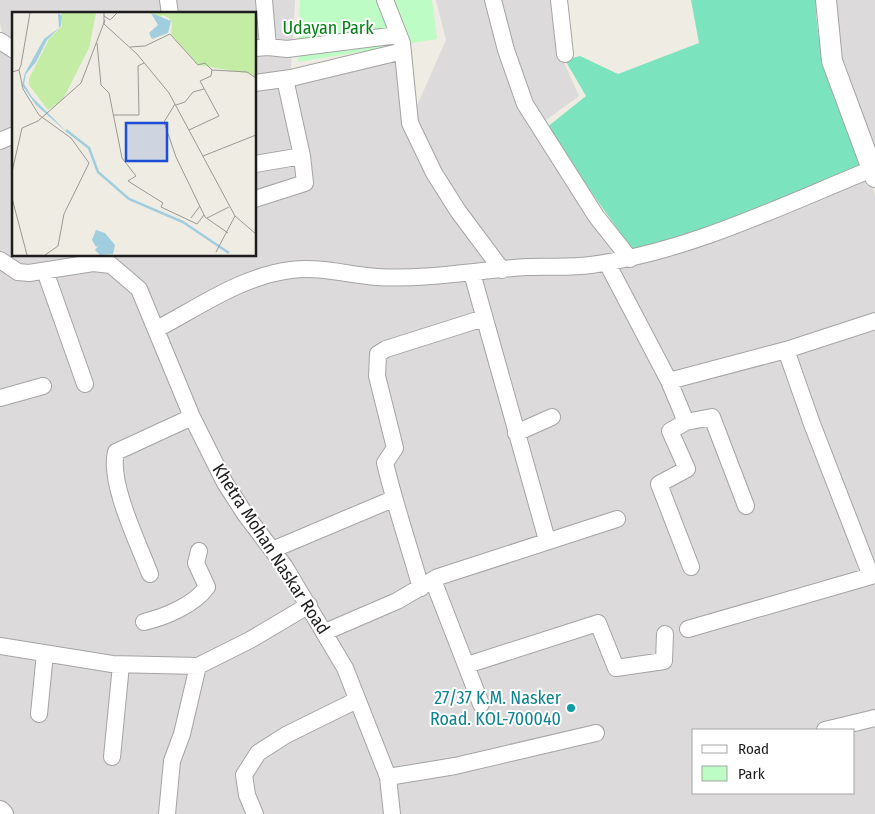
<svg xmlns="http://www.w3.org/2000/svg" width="875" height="814" font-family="'Fira Sans Condensed',sans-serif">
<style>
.residential{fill:#dcdada;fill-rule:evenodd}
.park{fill:#bdfcc4}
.pitch{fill:#7ce3bf}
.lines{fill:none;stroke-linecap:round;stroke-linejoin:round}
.minor-casing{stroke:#a4a4a4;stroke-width:18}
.tertiary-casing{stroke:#a4a4a4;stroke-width:22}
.minor{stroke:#fff;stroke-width:16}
.tertiary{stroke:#fff;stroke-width:20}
.culture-dot{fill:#0f9aa8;stroke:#fff;stroke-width:2}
.labels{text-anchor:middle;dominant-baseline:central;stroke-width:4;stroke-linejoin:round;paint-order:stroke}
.park-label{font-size:18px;fill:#068115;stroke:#fff}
.street-label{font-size:18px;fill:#1d1d1d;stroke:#fff}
.culture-label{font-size:18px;fill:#0d838f;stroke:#fff;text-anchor:end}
.inset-river{fill:none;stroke:#a0cedf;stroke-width:2.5}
.inset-road{fill:none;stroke:#9b9994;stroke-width:1}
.view{fill:#1d4ed8;fill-opacity:0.15;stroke:#1d4ed8;stroke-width:2.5}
.inset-edge{fill:none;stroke:#1d1d1d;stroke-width:2.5}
</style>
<rect width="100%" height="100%" fill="#efece3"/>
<path class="residential" d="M0 0H295L291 69 400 56 407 127 494 265 392 273 320 262 158 320 104 255H255V14H14V43L3 36 0 23Z
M436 0H555L562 58 579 96 534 129 619 254 504 266 439 171 412 117 446 40Z
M828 0H875V162L838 60Z
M0 44 14 56V255H91L96 267H108L136 291 162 359 299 602 198 662 103 658 0 640Z
M869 179 875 195V814H7L0 808V654L202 668 307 612 322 639 445 578 557 543 477 277 589 270ZM694 730H854V793H694Z
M289 274 468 276 544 535 327 626 247 508 196 413 165 333 206 307Z"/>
<path class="park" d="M300 0H432L437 39 298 62Z"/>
<path class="pitch" d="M691 0H816C813 56 850 120 871 171L702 234 633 251 546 128 586 96 565 60 580 56 618 74 699 43Z"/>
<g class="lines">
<g class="minor-casing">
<path id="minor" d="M168 0 170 14
M385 0 402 43 410 123 434 173 458 211 502 270
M493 0 506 50 525 104 596 216 630 259
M559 0 565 54
M0 41 14 50
M268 47 287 49 398 35
M255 48 268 47 264 0
M255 83 291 78 403 51
M0 141 14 135
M255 164 302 156
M255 199 305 183 302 156 285 79
M0 260 18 272 29 273 93 263 111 265 139 289 192 417 225 483 245 514 285 567 345 668 388 777 392 814
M607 263 669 381 686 422
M45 271 85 384
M472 273 547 540
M157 329C199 307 242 276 291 270 320 266 348 275 377 277 427 280 477 270 527 267 548 266 570 268 591 265 690 251 781 206 872 169
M669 381 786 350 875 321
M0 398 43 386
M516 433 552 417
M272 550 393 499
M691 567 659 484 687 469 670 431 686 422 712 417 746 506
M150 574C139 545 108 482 116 452L192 417
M433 580 481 704
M421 588C409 546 395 505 385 463L395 448 377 376 378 354 386 349 484 318
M144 622C165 617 194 605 207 587L196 563 199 551
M688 629 871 576 812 424 786 350
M325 632 397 601 438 577 617 519
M0 646 112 664 198 666 250 640 309 605
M467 665 598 623 616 668 664 661 665 634
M39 714 45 653
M825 730 875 718
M112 757 121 665
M388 777 455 766 596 733
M167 814 172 761 182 734 198 666
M255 814 247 795 244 775 258 753 286 735 357 700"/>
</g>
<g class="tertiary-casing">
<path id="tertiary" d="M826 0 832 61 875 177
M0 811 3 814"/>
</g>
<use href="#minor" class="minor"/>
<use href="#tertiary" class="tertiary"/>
</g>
<circle class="culture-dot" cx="571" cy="708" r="5"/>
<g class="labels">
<g class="park-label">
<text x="328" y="28">Udayan Park</text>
</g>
<g class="street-label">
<text transform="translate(271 549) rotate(57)">Khetra Mohan Naskar Road</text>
</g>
<g class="culture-label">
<text x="561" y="698">27/37 K.M. Nasker<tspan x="561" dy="21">Road. KOL-700040</tspan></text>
</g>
</g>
<g transform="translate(12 12)">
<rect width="244" height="244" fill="#efece3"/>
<path d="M49 1H84L77 36 51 87 36 98 17 73V67L37 27 50 14ZM141 1H244V66L239 62 186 53 159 22 160 11 157 6 151 3 146 6Z" fill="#c5eca5"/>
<path d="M46 1 50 4 49 14 35 28 24 50 14 62 12 72 20 85 56 121 24 93 10 73 13 61 32 27 47 16ZM139 1 159 9 156 21 140 27 137 21 146 13ZM84 218 93 221 103 233 101 242 88 243 83 238 87 233 84 235 80 228Z" fill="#a0cedf"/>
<path class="inset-river" d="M54 118 77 136 86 160 117 187 171 210 217 241"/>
<path class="inset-road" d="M92 1V12L125 42 157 81 223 204 244 222M92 4 98 8 105 1M85 31 89 73 97 81 110 146 124 164 116 169 151 191 149 195 185 212 192 203M118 35 133 34 158 22 186 53 193 51 200 58 235 60 244 66M7 58 11 77 27 103 59 126 77 151 52 202 46 234 33 243M0 60 7 58 9 53 18 1M163 92 152 110 164 145 193 205 216 221M164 93 173 90 181 80 192 77M101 103H127L126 54 132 51M177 118 207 104 188 69 199 64 200 58M191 144 244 123M0 160 10 116 26 109 69 71 93 8M0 186 15 243M179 206 188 194M195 206 217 195M204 240 223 204"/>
<path class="view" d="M114 111H155V149H114Z"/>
<rect width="244" height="244" class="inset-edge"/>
</g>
<rect x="692" y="729" width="162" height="65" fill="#ffffff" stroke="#a5a5a5"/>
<rect x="702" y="745" width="25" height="8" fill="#ffffff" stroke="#a5a5a5"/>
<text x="738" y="754" font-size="15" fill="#1d1d1d">Road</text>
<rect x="702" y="766" width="25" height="15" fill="#bdfcc4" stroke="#a5a5a5"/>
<text x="738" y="779" font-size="15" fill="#1d1d1d">Park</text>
</svg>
